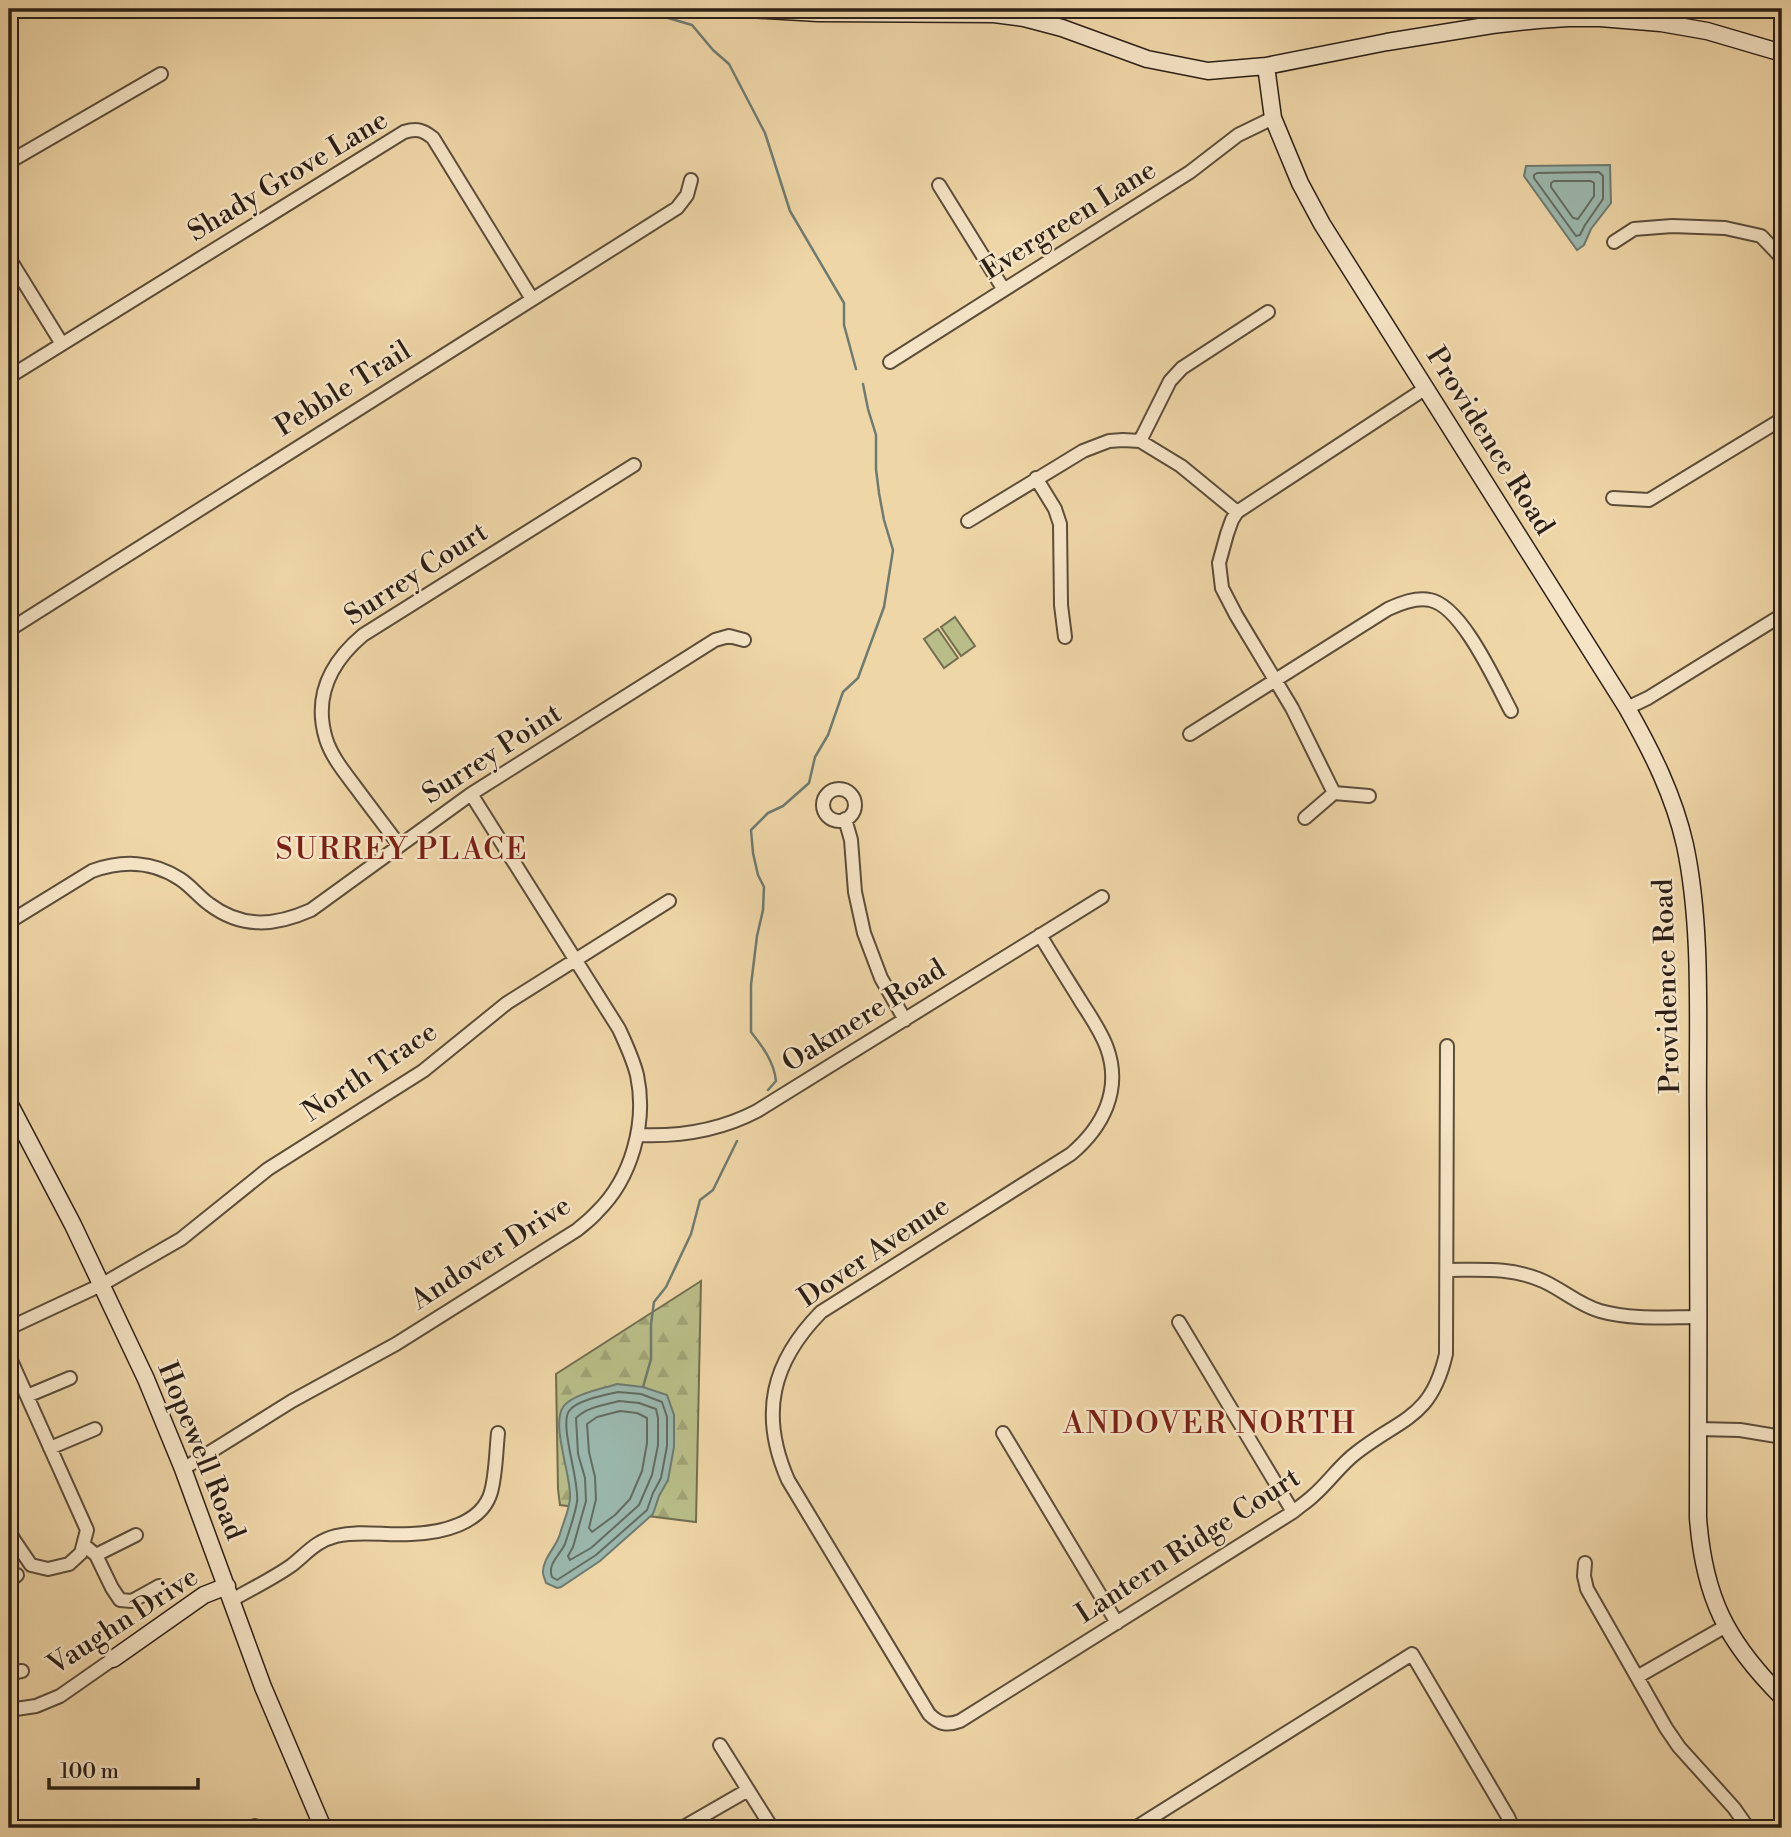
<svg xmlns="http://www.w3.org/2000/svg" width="1791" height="1837" font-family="'Libre Bodoni',serif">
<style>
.grass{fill:#b9be88;stroke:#726e4f;stroke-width:2}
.forest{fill:url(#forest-firs);stroke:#726e4f;stroke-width:2}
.water{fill:#9bb8ae;stroke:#6e7b71;stroke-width:2}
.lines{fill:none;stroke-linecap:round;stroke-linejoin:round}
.shore{stroke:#636c62;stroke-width:2}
.stream{stroke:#6e7b71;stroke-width:2.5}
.street-casing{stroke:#5c4d3a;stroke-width:16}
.secondary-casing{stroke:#2b1f16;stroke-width:19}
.street{stroke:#f5e4c6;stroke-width:12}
.secondary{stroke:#f5e4c6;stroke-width:16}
.labels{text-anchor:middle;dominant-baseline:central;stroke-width:5;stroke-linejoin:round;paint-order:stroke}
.street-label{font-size:28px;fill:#2b1f16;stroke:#f5e4c6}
.neighbourhood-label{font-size:30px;letter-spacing:2px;fill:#7a1f14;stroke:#f5e4c6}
</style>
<defs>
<pattern id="forest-firs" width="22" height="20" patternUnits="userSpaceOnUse" patternTransform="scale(1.75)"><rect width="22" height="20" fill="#b9be88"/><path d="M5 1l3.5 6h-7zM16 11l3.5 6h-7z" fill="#9fa375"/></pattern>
</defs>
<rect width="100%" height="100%" fill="#efd6a7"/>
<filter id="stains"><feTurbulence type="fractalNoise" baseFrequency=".00286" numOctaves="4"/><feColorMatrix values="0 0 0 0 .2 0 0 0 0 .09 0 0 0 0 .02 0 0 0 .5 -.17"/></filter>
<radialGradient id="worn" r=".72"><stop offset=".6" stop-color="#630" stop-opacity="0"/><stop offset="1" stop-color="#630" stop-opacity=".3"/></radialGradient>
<path class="grass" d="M955 617 975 646 961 656 941 627Z
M938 629 958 658 944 668 924 639Z"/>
<path class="forest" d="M701 1281 696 1522 560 1505 558 1489 556 1374Z"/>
<path class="water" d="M1610 165 1611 203 1591 229 1584 245 1577 250 1524 176 1526 166Z
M617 1384 643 1387 667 1395 674 1415V1447L668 1480 659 1496 653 1514 600 1561 561 1587 557 1588 546 1583C545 1579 543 1576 543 1573 542 1559 557 1546 560 1534 563 1522 570 1509 570 1497 571 1474 551 1426 563 1407 572 1394 602 1389 617 1384Z"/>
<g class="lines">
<path class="shore" d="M1599 172 1603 176V199L1585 225 1580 235 1576 236 1534 178V175L1537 173Z
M1554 181H1591L1594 183V196L1578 219 1573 218 1551 187V183Z
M618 1392 641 1394 662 1402 667 1417V1446L661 1478 653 1493 647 1510 596 1555 557 1580 552 1577C547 1564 560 1555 565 1544 569 1531 575 1515 577 1502 580 1481 559 1426 569 1411 577 1400 605 1395 618 1392Z
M619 1401 639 1403 656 1409 658 1418V1445L652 1475 639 1505 591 1548 570 1560 568 1556 573 1547 586 1501 585 1478 578 1454 576 1418C587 1407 604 1405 619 1401Z
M620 1411 637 1413 647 1418V1443L642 1471 630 1499 615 1515 592 1532 589 1528 596 1499 595 1477 589 1452 587 1424 597 1417Z"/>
<path class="stream" d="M641 10 692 25 713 50 729 64 765 133 790 211 844 303V325L856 369
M768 1090 776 1081C774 1062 763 1047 751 1032V985L757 936 763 910 764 887 758 875 753 853 751 830 768 813 783 806 809 783 815 757 828 735 843 692 858 678 884 607 893 550 884 520 879 493 876 469V435L868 409 863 384
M643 1387 651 1359V1324L654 1302 666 1287 691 1234 700 1200 713 1190 737 1141"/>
<g class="street-casing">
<path id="street" d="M1661 23 1666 9
M9 162 161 74
M939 185 1004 290
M1614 242 1634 229 1672 226 1725 228 1761 236 1782 258
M9 258 62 344
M890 362 1190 172 1238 135 1273 118
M9 377 404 132C417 128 423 130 433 138L532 299
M1140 441 1170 381 1182 368 1268 312
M1036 478 1055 509 1060 524 1061 605 1065 637
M1613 498 1649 500 1782 419
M968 521 1083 451 1109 441 1123 440 1140 441 1181 466 1237 512
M9 630 677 208 687 195 691 180
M1627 708 1648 698 1782 615
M1190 734 1388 609C1401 603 1416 597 1430 600 1462 606 1496 683 1511 711
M823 805a16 16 0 1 1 32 0a16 16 0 1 1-32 0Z
M1334 793 1292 708 1236 615 1222 588 1219 563 1227 534 1232 520 1237 512 1426 388
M1305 818 1334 793 1369 796
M845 819 851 840 855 892 864 933 881 978 905 1020
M399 845C385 826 371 808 357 789 346 774 332 758 326 739 313 696 331 662 363 635L634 465
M9 922 92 871C122 860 153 861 180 879 191 886 199 897 209 904 242 929 275 926 311 910L471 794 715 640 729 636 744 640
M1040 935C1053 957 1067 979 1080 1000 1090 1016 1101 1031 1107 1048 1122 1090 1103 1127 1071 1154L821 1312C772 1362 759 1414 788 1480L929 1714C939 1724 947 1726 960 1721L1293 1512C1300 1506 1308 1501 1314 1495 1329 1482 1340 1465 1356 1453 1402 1417 1431 1419 1446 1354L1447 1046
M637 1135C680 1137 719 1131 757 1111L1102 897
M9 1255 10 1254
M1447 1270C1480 1270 1512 1267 1543 1281 1563 1290 1579 1305 1600 1311 1632 1320 1666 1317 1698 1317
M1179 1322 1293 1512
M9 1328 101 1285 181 1239 268 1169 423 1071 507 1003 669 901
M9 1356 87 1530 81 1553 69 1564 48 1569 31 1565 14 1540 9 1530
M27 1396 70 1378
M1698 1429 1740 1430 1782 1437
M1003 1433 1117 1623
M50 1448 95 1429
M183 1469 292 1401 396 1344 577 1230C584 1224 591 1219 597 1212 632 1178 647 1122 637 1075 633 1059 626 1044 619 1029L471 794
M84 1545 96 1555 112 1588 120 1600 132 1601 159 1586
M96 1555 136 1535
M1585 1563 1584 1576 1587 1589 1666 1728 1679 1747 1734 1808 1748 1828
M9 1581 17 1575
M232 1600C251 1589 274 1578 292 1565 307 1553 316 1541 336 1536 361 1530 386 1536 411 1534 441 1533 482 1524 491 1492 496 1474 496 1452 498 1433
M9 1673 22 1671
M1637 1677 1726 1626
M9 1710 36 1706 60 1696 113 1659
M720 1745 772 1828
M255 1826 256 1828
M682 1828 748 1790
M1135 1828 1412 1654 1508 1817 1513 1828"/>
</g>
<g class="secondary-casing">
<path id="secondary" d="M749 9 818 13 994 14 1024 18 1062 28 1147 59 1208 71 1266 66 1387 42 1492 25 1538 20 1568 18H1600L1661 23 1707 31 1782 53
M1266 66 1273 118 1300 183 1322 224 1627 708C1652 752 1674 796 1685 845 1703 930 1697 1027 1698 1114 1699 1249 1698 1383 1698 1518 1704 1597 1726 1641 1782 1697
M9 1103 73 1225 146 1379 183 1469 263 1687 323 1828
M113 1659 204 1595 227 1586"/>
</g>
<use href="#street" class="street"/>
<use href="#secondary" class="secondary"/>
</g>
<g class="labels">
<g class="street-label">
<text transform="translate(288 176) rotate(-31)">Shady Grove Lane</text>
<text transform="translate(1069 220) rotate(-32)">Evergreen Lane</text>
<text transform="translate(343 389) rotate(-32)">Pebble Trail</text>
<text transform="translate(1490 441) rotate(58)">Providence Road</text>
<text transform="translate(416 574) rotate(-33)">Surrey Court</text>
<text transform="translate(492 754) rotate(-33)">Surrey Point</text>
<text transform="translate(1667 986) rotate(-92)">Providence Road</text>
<text transform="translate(864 1016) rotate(-32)">Oakmere Road</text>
<text transform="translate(370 1072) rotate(-34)">North Trace</text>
<text transform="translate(874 1252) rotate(-34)">Dover Avenue</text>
<text transform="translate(491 1253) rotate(-33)">Andover Drive</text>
<text transform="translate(201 1451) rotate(68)">Hopewell Road</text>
<text transform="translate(1188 1546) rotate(-33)">Lantern Ridge Court</text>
<text transform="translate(123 1621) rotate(-33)">Vaughn Drive</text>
</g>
<g class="neighbourhood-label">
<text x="402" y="850">SURREY PLACE</text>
<text x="1210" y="1424">ANDOVER NORTH</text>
</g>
</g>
<rect width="1791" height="1837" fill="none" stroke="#efd6a7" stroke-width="35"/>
<rect x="10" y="10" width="1770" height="1816" fill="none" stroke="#2b1f16" stroke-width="3.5"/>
<rect x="18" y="18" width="1756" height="1802" fill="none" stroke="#2b1f16" stroke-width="2"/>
<path d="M49 1778v10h149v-10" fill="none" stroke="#2b1f16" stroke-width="3.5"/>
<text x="60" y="1778" font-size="21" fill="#2b1f16" stroke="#f5e4c6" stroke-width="5" paint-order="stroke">100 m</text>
<rect width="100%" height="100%" filter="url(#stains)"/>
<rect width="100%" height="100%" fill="url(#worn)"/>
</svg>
